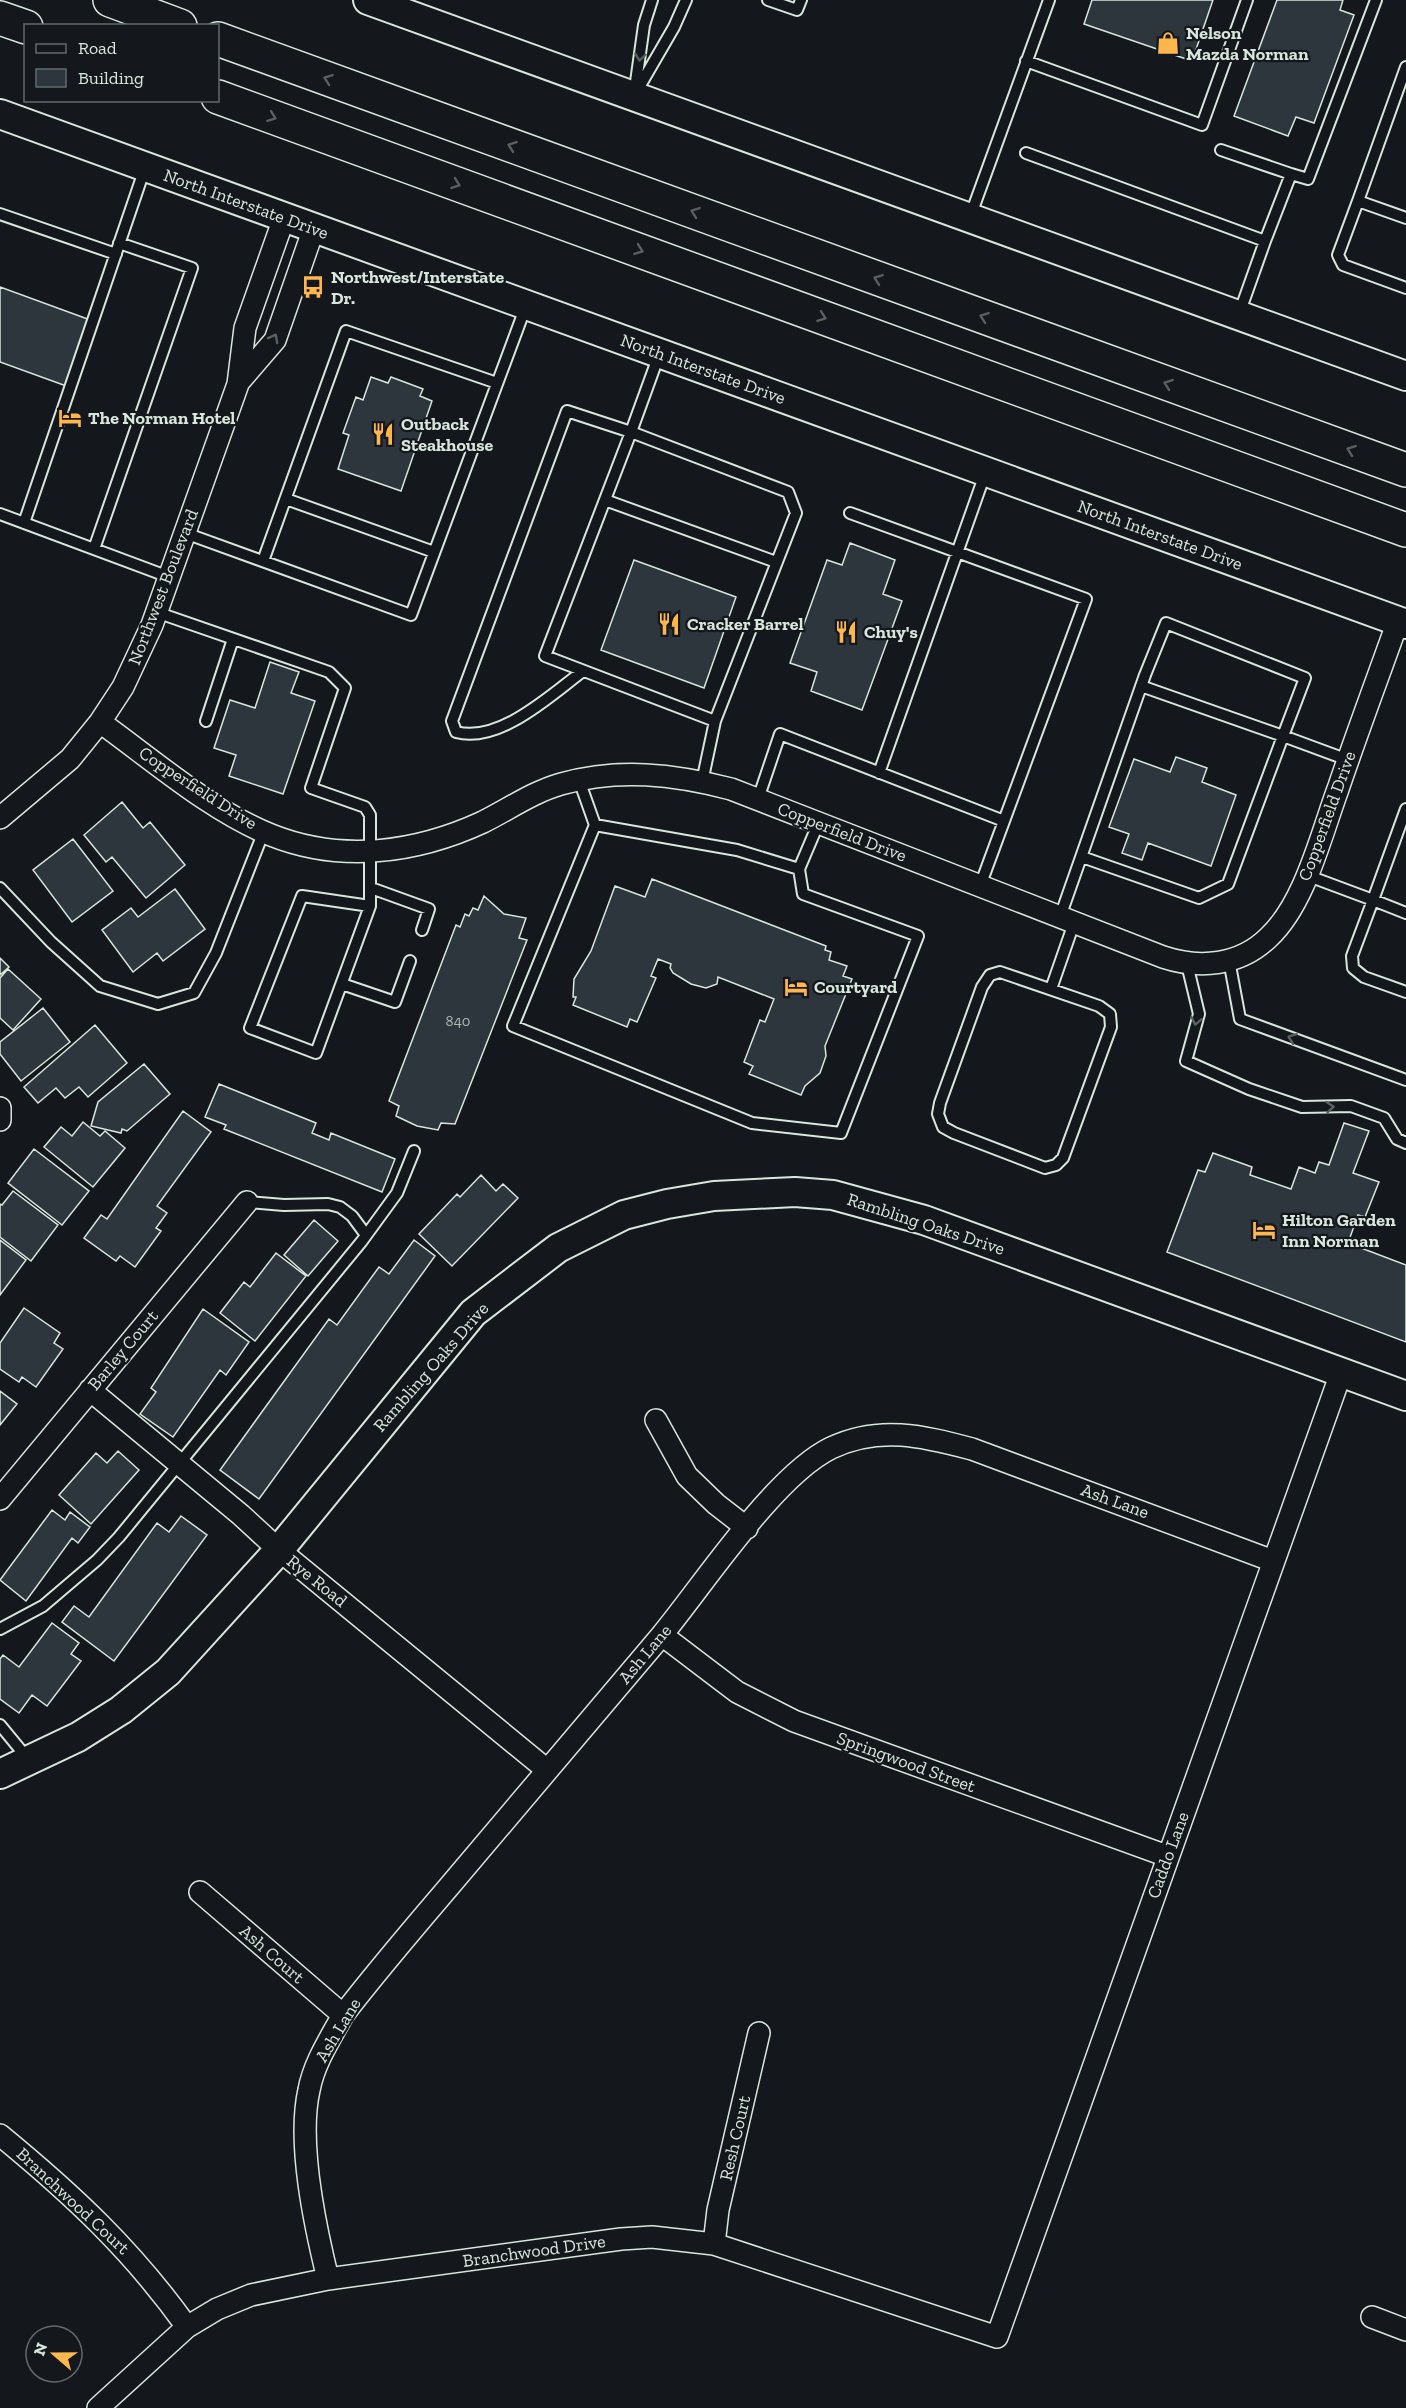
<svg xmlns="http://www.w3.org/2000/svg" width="1406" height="2408" font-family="'Zilla Slab',serif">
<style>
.building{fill:#2c363c;stroke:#d8e6dc;stroke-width:1.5}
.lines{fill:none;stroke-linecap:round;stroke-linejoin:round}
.lane-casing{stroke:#d8e6dc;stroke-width:14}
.street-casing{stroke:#d8e6dc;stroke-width:24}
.secondary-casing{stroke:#d8e6dc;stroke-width:32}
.highway-casing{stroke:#d8e6dc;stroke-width:36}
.lane{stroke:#14181c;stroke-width:10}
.street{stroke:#14181c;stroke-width:21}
.secondary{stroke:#14181c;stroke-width:28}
.highway{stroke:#14181c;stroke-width:33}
.oneway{stroke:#59605f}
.labels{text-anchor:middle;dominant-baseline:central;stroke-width:4.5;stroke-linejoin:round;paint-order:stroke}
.number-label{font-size:15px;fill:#adbab4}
.poi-label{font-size:18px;font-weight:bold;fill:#d8e6dc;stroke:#14181c;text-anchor:start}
.street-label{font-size:18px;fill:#d8e6dc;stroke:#14181c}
</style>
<rect width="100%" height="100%" fill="#14181c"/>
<path class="building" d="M1092 0H1213L1192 61 1084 24Z
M1277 0H1343L1340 10 1354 15 1314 123 1296 117 1288 136 1234 116Z
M0 287 93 321 69 387 0 362Z
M371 377 388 383 391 377 423 389 420 396 432 401 401 491 338 469 349 435 343 433 356 397 363 400Z
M850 543 895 560 883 594 902 601 862 710 811 691 817 672 790 663 827 560 842 565Z
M634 560 736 597 704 688 601 650Z
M270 662 299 672 291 693 315 701 283 794 229 776 236 755 214 748 230 700 255 708Z
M1176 757 1207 768 1202 782 1236 795 1211 866 1148 843 1142 860 1122 853 1129 834 1109 827 1134 759 1170 772Z
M122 802 143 828 150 822 185 865 146 898 112 857 106 862 84 835Z
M73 839 113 891 72 922 33 870Z
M652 879 826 946 825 950 831 952 829 960 847 966 843 976 852 979 825 1046 826 1056 820 1073 805 1086 801 1095 749 1074 753 1066 744 1062 760 1020 765 1022 774 999 718 977 717 984 706 988 691 984 673 973 670 968 671 964 658 959 651 976 656 978 637 1022 630 1019 627 1027 573 1005 576 997H573L574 979 591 951 615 886 645 897Z
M175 889 205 929 163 961 157 953 133 972 102 930 131 908 138 917Z
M484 896 504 914 526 918 519 938 527 940 455 1124 441 1123 438 1130 417 1126 396 1116 399 1106 389 1101 456 925 460 927 465 914 469 916 473 908 478 910Z
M0 958 9 967 0 975Z
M8 969 41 999 13 1030 0 1018V978Z
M43 1008 70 1042 21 1081 0 1054V1042Z
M95 1025 127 1063 88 1097 79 1087 65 1098 56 1088 38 1103 24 1087Z
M144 1064 170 1094 127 1131 122 1129 121 1133 91 1126 98 1102Z
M219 1084 316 1123 312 1133 329 1140 331 1133 395 1159 382 1192 224 1129 226 1125 205 1117Z
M183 1111 211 1132 157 1206 167 1213 156 1228 161 1231 135 1267 120 1256 116 1261 84 1238 101 1215 107 1219Z
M83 1122 100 1136 105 1131 125 1148 93 1187 44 1147 61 1127 72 1136Z
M1344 1123 1369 1131 1353 1173 1379 1182 1365 1217 1358 1215 1348 1243 1406 1265V1342L1167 1252 1198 1170 1205 1172 1213 1153 1252 1167 1250 1175 1291 1189 1299 1167 1315 1173 1319 1162 1329 1165Z
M34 1149 89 1191 62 1225 8 1183Z
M481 1175 496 1191 503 1184 518 1198 452 1266 419 1234 457 1194 460 1197Z
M13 1191 58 1225 31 1261 0 1237V1204L2 1205Z
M314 1220 338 1241 308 1276 284 1255Z
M0 1240 26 1260 0 1295Z
M414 1240 435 1256 259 1499 220 1470 329 1319 337 1325 379 1267 389 1274Z
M276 1253 306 1276 255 1341 220 1313 244 1282 250 1287Z
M24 1308 60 1333 54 1343 63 1349 36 1387 22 1377 19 1382 0 1369V1343Z
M203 1309 249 1342 226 1375 220 1370 173 1437 140 1414 156 1392 151 1388Z
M0 1391 17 1404 0 1425Z
M118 1451 139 1470 91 1524 59 1495 96 1453 107 1463Z
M52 1510 65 1520 70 1512 90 1527 78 1543 72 1538 26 1601 0 1580Z
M181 1516 207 1535 114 1661 62 1622 74 1606 89 1617 157 1523 169 1532Z
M52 1623 79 1643 71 1654 81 1661 47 1706 32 1695 19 1713 0 1699V1659L3 1655 19 1667Z"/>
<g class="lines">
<g class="lane-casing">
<path id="lane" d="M652 0 644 25 634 96 674 27 686 0
M768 0 797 10 801 0
M1026 61 1202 125 1247 0
M1406 67 1358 201 1406 218
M1221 150 1291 174
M1026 153 1265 241 1291 174 1308 179 1376 0
M1358 201 1338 255 1343 265 1406 288
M0 214 116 254
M970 217 1049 0
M1239 314 1265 241
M659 355 631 432 788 492 796 513 715 721 702 782
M286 499 434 552
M605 500 776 562
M850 513 1086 599 1004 821
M0 514 169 577
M24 523 145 168
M185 533 411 615 526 306
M94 549 192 268 119 243
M263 561 346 331 497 383
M156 612 329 672 345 688 311 788 365 807 370 815V906L316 1053 250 1028 302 896 370 906
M583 671C551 695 499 744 456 732L452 721 567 411 631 432 545 656 715 721
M206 721 233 639
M879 773 985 474
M579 780 595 825 513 1026 752 1123 841 1133 918 936 803 894 799 869 819 822
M758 799 780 734 1004 821 980 886
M595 825 737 850 799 869
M1082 857 1199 898 1228 884 1283 736 1141 686
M1306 875 1373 900 1406 809
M0 888 51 942 100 986 158 1004 194 993 216 953 264 831
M371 888 429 909 422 930
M1406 913 1373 900 1352 956 1353 968 1364 977 1406 992
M1060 917 1145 675 1166 623 1305 678 1283 736 1348 760
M1229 960 1240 1019 1406 1080
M1187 964 1199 1014 1186 1061 1249 1089 1302 1107 1351 1106 1384 1118 1397 1139 1406 1143
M1000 972 1099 1006 1110 1014 1111 1027 1063 1158 1056 1165 1045 1168 954 1133 943 1127 938 1114 940 1103 982 987 990 975Z
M342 984 395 1002 410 961
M1051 989 1074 923
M247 1202 284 1205 328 1204 340 1207 352 1216 366 1235
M0 1629 43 1606 97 1560 119 1537 362 1241 397 1193 414 1151
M0 1725 28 1759"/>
</g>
<g class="street-casing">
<path id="street" d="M238 383 275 340 314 228
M100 722C153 760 211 811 271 835 341 863 416 853 483 822 509 809 533 792 561 784 619 768 673 774 731 789L1163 957C1199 969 1240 966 1269 937 1305 903 1321 835 1338 789 1357 733 1378 677 1398 621
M0 818 70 759 100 722 123 687 152 625 238 384 245 328 284 218
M0 1108V1120
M90 1390 241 1515 279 1550 547 1770
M656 1420 687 1476 716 1504 747 1528
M0 1499 247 1202
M662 1635 737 1692 794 1721 1167 1856
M200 1892 343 2015
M0 2135C73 2195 132 2250 187 2327
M714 2244 718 2210 759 2033
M328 2279C315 2226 297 2143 309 2090 314 2063 330 2039 343 2015 376 1972 412 1930 447 1889 518 1804 590 1720 661 1636 704 1584 774 1476 831 1448 879 1425 923 1436 972 1449L1273 1561
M1372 2317 1406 2330
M98 2408 187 2327 217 2309 251 2295 328 2279 621 2239 652 2237 714 2244 997 2337 1341 1373"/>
</g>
<g class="secondary-casing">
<path id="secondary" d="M368 0 1406 376
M0 114 1406 624
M0 1774 78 1737 121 1710 168 1672 279 1550 473 1313 558 1248 624 1215 667 1204 714 1196 795 1192 833 1195 924 1220 1406 1396"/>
</g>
<g class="highway-casing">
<path id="highway" d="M110 0 180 26
M0 18 26 27
M218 39 1406 470
M218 97 1406 530"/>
</g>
<use href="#lane" class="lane"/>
<use href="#street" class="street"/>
<use href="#secondary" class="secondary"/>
<use href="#highway" class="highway"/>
</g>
<defs><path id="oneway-chevron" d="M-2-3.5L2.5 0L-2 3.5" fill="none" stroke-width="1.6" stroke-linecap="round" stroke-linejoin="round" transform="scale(1.5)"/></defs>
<g class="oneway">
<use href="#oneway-chevron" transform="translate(640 57) rotate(98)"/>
<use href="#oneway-chevron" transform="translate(328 79) rotate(-160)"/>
<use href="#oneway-chevron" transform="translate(272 117) rotate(20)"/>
<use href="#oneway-chevron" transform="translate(512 146) rotate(-160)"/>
<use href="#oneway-chevron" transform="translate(456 184) rotate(20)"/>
<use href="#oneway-chevron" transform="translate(695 212) rotate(-160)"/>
<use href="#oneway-chevron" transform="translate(639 250) rotate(20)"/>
<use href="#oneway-chevron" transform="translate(878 279) rotate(-160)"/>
<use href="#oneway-chevron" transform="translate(822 317) rotate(20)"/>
<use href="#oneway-chevron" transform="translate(984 317) rotate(-160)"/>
<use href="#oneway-chevron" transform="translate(274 338) rotate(-62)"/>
<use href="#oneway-chevron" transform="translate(1168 384) rotate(-160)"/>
<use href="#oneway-chevron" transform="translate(1351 450) rotate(-160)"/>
<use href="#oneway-chevron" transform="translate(1196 1021) rotate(101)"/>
<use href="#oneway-chevron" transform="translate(1292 1038) rotate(-160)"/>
<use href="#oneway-chevron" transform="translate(1330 1107) rotate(-5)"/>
</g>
<defs>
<g id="shop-bare" transform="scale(1.8)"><path d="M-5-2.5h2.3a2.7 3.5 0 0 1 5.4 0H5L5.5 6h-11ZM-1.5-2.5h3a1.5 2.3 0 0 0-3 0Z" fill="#ffb74d" stroke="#14181c" stroke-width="2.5" paint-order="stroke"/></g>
<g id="bus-bare" transform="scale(1.8)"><path d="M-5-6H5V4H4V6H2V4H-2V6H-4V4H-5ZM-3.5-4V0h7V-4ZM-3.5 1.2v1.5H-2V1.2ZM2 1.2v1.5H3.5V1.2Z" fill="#ffb74d" stroke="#14181c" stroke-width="2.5" paint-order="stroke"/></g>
<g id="hotel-bare" transform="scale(1.8)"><path d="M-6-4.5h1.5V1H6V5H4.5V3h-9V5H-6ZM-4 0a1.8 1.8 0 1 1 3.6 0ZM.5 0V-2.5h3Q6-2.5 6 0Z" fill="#ffb74d" stroke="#14181c" stroke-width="2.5" paint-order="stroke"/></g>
<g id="restaurant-bare" transform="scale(1.8)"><path d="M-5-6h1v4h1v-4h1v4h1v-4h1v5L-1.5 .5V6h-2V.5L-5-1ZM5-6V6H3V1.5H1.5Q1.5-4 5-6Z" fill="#ffb74d" stroke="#14181c" stroke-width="2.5" paint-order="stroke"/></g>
</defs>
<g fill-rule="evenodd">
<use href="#shop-bare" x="1168" y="43"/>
<use href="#bus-bare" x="313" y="287"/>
<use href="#hotel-bare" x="70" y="418"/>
<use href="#restaurant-bare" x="383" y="434"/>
<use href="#restaurant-bare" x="669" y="624"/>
<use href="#restaurant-bare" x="846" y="632"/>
<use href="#hotel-bare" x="796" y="987"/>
<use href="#hotel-bare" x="1264" y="1230"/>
</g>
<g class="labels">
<g class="number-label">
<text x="458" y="1021">840</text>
</g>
<g class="poi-label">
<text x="1186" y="33">Nelson<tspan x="1186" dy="21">Mazda Norman</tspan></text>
<text x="331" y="277">Northwest/Interstate<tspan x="331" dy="21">Dr.</tspan></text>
<text x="88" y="418">The Norman Hotel</text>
<text x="401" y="424">Outback<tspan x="401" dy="21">Steakhouse</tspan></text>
<text x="687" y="624">Cracker Barrel</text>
<text x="864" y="632">Chuy's</text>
<text x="814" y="987">Courtyard</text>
<text x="1282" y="1220">Hilton Garden<tspan x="1282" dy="21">Inn Norman</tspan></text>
</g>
<g class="street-label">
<text transform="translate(246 204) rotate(20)">North Interstate Drive</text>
<text transform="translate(703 369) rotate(20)">North Interstate Drive</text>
<text transform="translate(1160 535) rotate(20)">North Interstate Drive</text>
<text transform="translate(163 587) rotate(-69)">Northwest Boulevard</text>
<text transform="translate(198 788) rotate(33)">Copperfield Drive</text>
<text transform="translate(1327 816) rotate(-70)">Copperfield Drive</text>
<text transform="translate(842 832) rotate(21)">Copperfield Drive</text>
<text transform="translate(926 1224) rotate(18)">Rambling Oaks Drive</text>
<text transform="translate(123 1350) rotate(-50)">Barley Court</text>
<text transform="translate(431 1367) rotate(-49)">Rambling Oaks Drive</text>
<text transform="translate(1115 1501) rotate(20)">Ash Lane</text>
<text transform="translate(317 1581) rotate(39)">Rye Road</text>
<text transform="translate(645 1654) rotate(-50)">Ash Lane</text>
<text transform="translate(906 1762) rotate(20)">Springwood Street</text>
<text transform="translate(1168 1855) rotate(-70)">Caddo Lane</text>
<text transform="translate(272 1954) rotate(41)">Ash Court</text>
<text transform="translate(338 2030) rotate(-59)">Ash Lane</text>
<text transform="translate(735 2138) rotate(-77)">Resh Court</text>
<text transform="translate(73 2201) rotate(43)">Branchwood Court</text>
<text transform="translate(534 2251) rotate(-8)">Branchwood Drive</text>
</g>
</g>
<rect x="24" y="24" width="195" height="78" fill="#14181c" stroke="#626a69" stroke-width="1.5"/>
<rect x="36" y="44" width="30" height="9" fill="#14181c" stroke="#626a69" stroke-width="1.5"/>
<text x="78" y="54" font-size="18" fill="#d8e6dc">Road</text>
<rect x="36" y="69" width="30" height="18" fill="#2c363c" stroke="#626a69" stroke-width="1.5"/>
<text x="78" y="84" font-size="18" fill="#d8e6dc">Building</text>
<g transform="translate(54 2354) rotate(290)"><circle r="28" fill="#14181c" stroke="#626a69" stroke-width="1.5"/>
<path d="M0-4.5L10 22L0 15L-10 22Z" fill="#ffb74d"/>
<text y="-9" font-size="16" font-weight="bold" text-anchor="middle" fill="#d8e6dc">N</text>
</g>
</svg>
